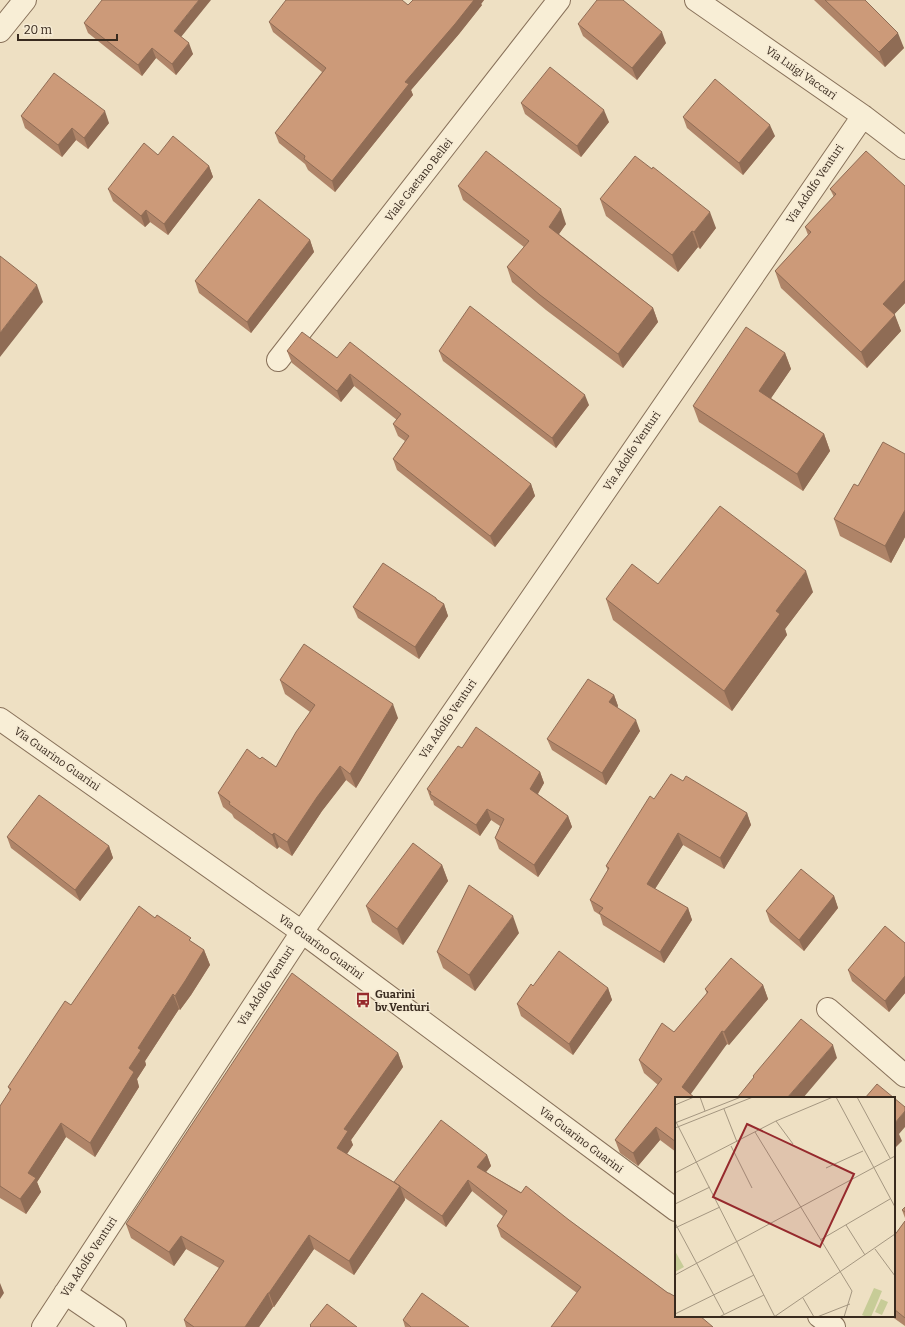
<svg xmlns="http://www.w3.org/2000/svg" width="905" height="1327" font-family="Bitter,serif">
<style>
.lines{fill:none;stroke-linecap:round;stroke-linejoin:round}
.minor-casing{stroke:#88715a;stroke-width:24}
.minor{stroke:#f8eed6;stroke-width:22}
.wall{fill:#af8468}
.shaded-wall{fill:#8f6c55}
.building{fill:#cc9a79;stroke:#8f6c55}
.labels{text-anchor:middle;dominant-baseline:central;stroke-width:3;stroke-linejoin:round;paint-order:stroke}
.street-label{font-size:11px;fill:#382a1e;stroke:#f5ead3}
.poi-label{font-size:11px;font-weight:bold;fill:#382a1e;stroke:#f5ead3;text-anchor:start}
.inset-road{fill:none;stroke:#a59781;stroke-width:1}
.view{fill:#962a2d;fill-opacity:0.15;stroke:#962a2d;stroke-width:2}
.inset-edge{fill:none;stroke:#382a1e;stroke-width:2}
</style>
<rect width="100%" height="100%" fill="#eee0c3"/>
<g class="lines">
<g class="minor-casing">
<path id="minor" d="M696 0 863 116 905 148
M0 31 25 0
M278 360 559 0
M0 719 302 932 676 1210
M828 1009 905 1076
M65 1293 115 1327
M819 1316 834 1327
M43 1327 302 932 863 116"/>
</g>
<use href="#minor" class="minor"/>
</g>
<path class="wall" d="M413 0H484L481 4 482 5 459 34 411 90 413 95 335 192 308 170 305 164 279 143 275 133 322 72 273 32 269 22 408 5Z
M814 0H865L904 48 885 67Z
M84 23 181 37 193 54 176 75 156 58 142 76 88 33Z
M578 24 666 43 637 80 583 36Z
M521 103 609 122 581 157 525 114Z
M21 116 109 123 88 149 76 140 62 157 25 128Z
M683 117 775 136 743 175 687 128Z
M158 155 209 166 213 177 168 235 150 222 145 227 113 201 108 189Z
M458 186 566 224 559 234 653 308 658 322 623 368 546 310 512 282 507 267 524 247 463 200Z
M905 186V303L894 314 901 331 867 368 781 288 775 271 808 235 805 227 834 197 830 189Z
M600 199 716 228 700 249 698 247 678 272 606 216Z
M310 240 314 252 251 333 199 293 195 281Z
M287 351 337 358 531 484 535 496 495 547 397 470 393 459 405 441 398 436 393 424 397 420 354 386 341 402 292 363Z
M439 351 589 405 556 448 443 361Z
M785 353 791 369 771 398 824 434 830 451 803 491 699 422 693 406Z
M905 454V537L891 563 840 536 834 519 858 486Z
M658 584 813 592 785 629 787 635 732 711 613 620 606 599Z
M437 600 444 604 448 616 419 659 358 618 353 607Z
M280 680 398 718 356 788 346 780 322 811 292 856 279 847 277 849 234 818 232 814 223 807 218 793 260 759 276 767 310 712 285 694Z
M614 695 618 706 617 708 640 731 606 785 552 750 547 739Z
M462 748 540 772 544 783 538 794 568 816 572 827 538 877 499 849 495 838 500 826 491 820 480 836 434 805 433 801 431 800 427 789Z
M683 781 747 813 751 825 724 869 683 845 655 889 688 908 692 920 664 963 603 925 600 915 594 911 590 900 608 871 606 866 654 799Z
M7 837 109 846 113 858 80 901 11 848Z
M442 865 448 881 403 945 372 922 366 906Z
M834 896 838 908 804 951 770 922 766 911Z
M519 933 475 991 443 968 437 952Z
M192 942 204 950 210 965 191 995 180 1010 179 1009 145 1061 146 1065 137 1079 139 1087 95 1157 66 1137 37 1182 41 1192 26 1214 0 1198V1106L10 1091 8 1087 71 1005Z
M905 943V993L889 1012 852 981 848 970Z
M763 985 768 999 729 1045 727 1044 676 1098V1152L660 1140 638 1166 620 1153 615 1140 658 1085 644 1073 639 1060 674 1032 707 994 705 989Z
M533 986 608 988 612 1000 573 1055 521 1016 517 1004Z
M398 1053 403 1067 351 1140 353 1145 347 1154 394 1182 487 1155 491 1166 486 1172 569 1220 668 1293 676 1297 577 1293 501 1237 497 1226 503 1216 472 1191 446 1227 405 1198V1200L354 1275 314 1249 274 1307H273L259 1327H186L184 1320 219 1268 186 1249 174 1266 131 1238 126 1224Z
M905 1207V1218L902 1210Z
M905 1221V1326L891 1316H894V1236Z
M403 1320 469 1327H405Z"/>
<path class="shaded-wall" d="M199 0H211L177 42 174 31Z
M474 0H484L481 4 482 5 459 34 411 90 413 95 335 192 332 181 405 82Z
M662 32 666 43 637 80 632 68Z
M898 33 904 48 885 67 879 52Z
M189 43 193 54 176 75 172 64Z
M152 48 156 58 142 76 138 65Z
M604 110 609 122 581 157 577 146Z
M105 111 109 123 88 149 84 138Z
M770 125 775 136 743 175 739 163Z
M72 128 76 140 62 157 58 145Z
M209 166 213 177 168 235 164 224Z
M561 209 566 224 554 241 549 227Z
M146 210 150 222 145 227 141 216Z
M710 212 716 228 700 249 694 232Z
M692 231 698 247 678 272 672 255Z
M310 240 314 252 251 333 247 322Z
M905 280V303L889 320 883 304Z
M37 285 43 302 0 357V333Z
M653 308 658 322 623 368 618 354Z
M895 315 901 331 867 368 861 352Z
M785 353 791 369 765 407 759 391Z
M350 374 354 386 341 402 337 391Z
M585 395 589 405 556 448 552 438Z
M824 434 830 451 803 491 797 474Z
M531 484 535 496 495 547 490 536Z
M905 510V537L891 563 885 546Z
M806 571 813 592 785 629 787 635 732 711 724 691 776 611Z
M436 598 440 609 444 604 448 616 419 659 415 647Z
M614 695 618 706 613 714 609 702Z
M393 704 398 718 356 788 350 774Z
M636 720 640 731 606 785 602 773Z
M340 766 346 780 322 811 292 856 287 842 317 797Z
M540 772 544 783 534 800 530 789Z
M487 809 491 820 480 836 476 825Z
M747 813 751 825 724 869 720 858Z
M568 816 572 827 538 877 534 865Z
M274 833 279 847 277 849 272 835Z
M678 833 683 845 651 895 647 884Z
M109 846 113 858 80 901 75 890Z
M442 865 448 881 403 945 397 929Z
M834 896 838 908 804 951 799 940Z
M688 908 692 920 664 963 660 952Z
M513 916 519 933 475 991 469 975Z
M204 950 210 965 191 995 180 1010 175 996Z
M905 976V993L889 1012 885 1001Z
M763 985 768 999 729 1045 724 1032Z
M608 988 612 1000 573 1055 569 1044Z
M173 994 179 1009 145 1061 146 1065 137 1079 139 1087 95 1157 90 1143 138 1048Z
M722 1031 727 1044 688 1098 682 1087Z
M833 1045 837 1058 803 1098H787Z
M398 1053 403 1067 351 1140 353 1145 342 1161 337 1148 344 1129Z
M905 1111V1127L899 1134 902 1141 894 1149V1124Z
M61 1123 66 1137 37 1182 41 1192 26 1214 20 1199 28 1173Z
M656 1127 660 1140 638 1166 633 1153Z
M487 1155 491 1166 481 1178 477 1167Z
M468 1180 472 1191 446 1227 442 1216Z
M400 1186 405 1200 354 1275 349 1261Z
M309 1235 314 1249 274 1307 269 1293Z
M181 1236 186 1249 174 1266 169 1252Z
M0 1283 4 1293 0 1299Z
M268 1293 273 1307 259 1327H245Z"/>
<path class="building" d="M102 0H199L174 31 189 43 172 64 152 48 138 65 84 23Z
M286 0H402L408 5 413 0H474L455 24 405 82 409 84 332 181 304 159 305 156 275 133 326 68 269 22Z
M597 0H623L662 32 632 68 578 24Z
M825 0H865L898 33 879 52Z
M550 67 604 110 577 146 521 103Z
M54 73 105 111 84 138 72 128 58 145 21 116Z
M715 79 770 125 739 163 683 117Z
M173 136 209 166 164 224 146 210 141 216 108 189 144 143 158 155Z
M486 151 561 209 549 227 653 308 618 354 540 295 507 267 529 241 458 186Z
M866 151 905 186V280L883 304 895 315 861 352 775 271 811 232 805 227 836 194 830 189Z
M635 156 652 169 653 167 710 212 694 232 692 231 672 255 600 199Z
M259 199 310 240 247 322 195 281Z
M0 256 37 285 0 333Z
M470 306 585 395 552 438 439 351Z
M746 327 785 353 759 391 824 434 797 474 693 406Z
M302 332 337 358 350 342 531 484 490 536 393 459 409 436 393 424 401 414 350 374 337 391 287 351Z
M883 442 905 454V510L885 546 834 519 854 484 858 486Z
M720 506 806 571 776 611 780 614 724 691 606 599 632 564 658 584Z
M383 563 436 598V599L444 604 415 647 353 607Z
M304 644 393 704 350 774 340 766 317 797 287 842 274 833 272 835 229 804 230 802 218 793 247 749 260 759 262 757 276 767 296 732 315 705 280 680Z
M588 679 614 695 609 702 636 720 602 773 547 739Z
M476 727 540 772 530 789 568 816 534 865 495 838 504 819 487 809 476 825 430 794 431 792 427 789 458 746 462 748Z
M671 774 683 781 686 776 747 813 720 858 678 833 647 884 688 908 660 952 599 913 603 908 590 900 609 868 606 866 650 796 654 799Z
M39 795 109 846 75 890 7 837Z
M413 843 442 865 397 929 366 906Z
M801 869 834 896 799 940 766 911Z
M469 885 513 916 469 975 437 952Z
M139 906 155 918 157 915 191 938 189 940 204 950 185 981 175 996 173 994 138 1048 141 1050 129 1068 134 1072 90 1143 61 1123 28 1173 36 1178 20 1199 0 1186V1106L11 1089 8 1087 65 1001 71 1005Z
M885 926 905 943V976L885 1001 848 970Z
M559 951 608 988 569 1044 517 1004 531 984 533 986Z
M731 958 763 985 724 1032 722 1031 682 1087 695 1098H676V1142L656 1127 633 1153 615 1140 662 1079 639 1060 662 1023 674 1032 708 992 705 989Z
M292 973 398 1053 344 1129 348 1131 337 1148 400 1186 349 1261 309 1235 269 1293H268L245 1327H194L184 1320 224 1261 181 1236 169 1252 126 1224Z
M801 1019 833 1045 787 1098H737L754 1077 753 1076Z
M877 1084 905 1107V1111L894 1124V1098H865Z
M441 1120 487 1155 477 1167 521 1193 526 1186 569 1220 668 1293H669L676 1297V1316H700L713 1327H551L581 1287 497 1226 507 1211 468 1180 442 1216 394 1182Z
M894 1126 897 1129 894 1133Z
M905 1207V1212L902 1210Z
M905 1221V1318L894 1309V1236Z
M422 1293 469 1327H411L403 1320Z
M327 1304 357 1327H310L311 1326 310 1325Z"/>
<defs>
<g id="bus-bare" transform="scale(1.2)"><path d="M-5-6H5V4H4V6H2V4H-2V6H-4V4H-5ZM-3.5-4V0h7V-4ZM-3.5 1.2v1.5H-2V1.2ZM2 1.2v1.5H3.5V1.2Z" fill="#962a2d" stroke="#f5ead3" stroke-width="2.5" paint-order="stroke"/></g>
</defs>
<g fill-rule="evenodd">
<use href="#bus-bare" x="363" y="1000"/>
</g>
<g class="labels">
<g class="street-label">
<text transform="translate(801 73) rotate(35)">Via Luigi Vaccari</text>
<text transform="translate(419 180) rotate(-52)">Viale Gaetano Bellei</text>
<text transform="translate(815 184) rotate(-56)">Via Adolfo Venturi</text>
<text transform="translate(632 451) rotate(-56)">Via Adolfo Venturi</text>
<text transform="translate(448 719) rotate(-56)">Via Adolfo Venturi</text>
<text transform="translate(57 759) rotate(35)">Via Guarino Guarini</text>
<text transform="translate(321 947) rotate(36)">Via Guarino Guarini</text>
<text transform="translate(266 986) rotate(-57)">Via Adolfo Venturi</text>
<text transform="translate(581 1140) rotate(37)">Via Guarino Guarini</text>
<text transform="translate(89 1257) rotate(-57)">Via Adolfo Venturi</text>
</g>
<g class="poi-label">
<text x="375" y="994">Guarini<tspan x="375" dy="13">bv Venturi</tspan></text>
</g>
</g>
<g transform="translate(675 1097)">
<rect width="220" height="220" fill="#eee0c3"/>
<path d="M0 154 9 170 0 175Z" fill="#c7cc97"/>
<path d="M199 191 207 194 196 220H192L187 218ZM206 202 213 205 207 218 200 215Z" fill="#c7cc97"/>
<path class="inset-road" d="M25 0 30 14M161 0 220 110M182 0 215 61M0 8 19 0M49 12 62 45M0 23 100 220M101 24 118 47M0 26 66 0M0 31 78 0M80 35 177 194 169 220M56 49 77 91M151 71 188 54M0 76 101 24 158 0M0 107 35 90M0 126 49 217M171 128 190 158M0 131 45 110M145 143 215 102M200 152 220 179M0 178 220 59M128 201 139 220M0 217 79 178M44 220 89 198M99 220 220 137M142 220 175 207"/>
<path class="view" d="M72 27 179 77 145 150 38 100Z"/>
<rect width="220" height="220" class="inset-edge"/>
</g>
<path d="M18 34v6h99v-6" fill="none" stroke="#382a1e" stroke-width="2"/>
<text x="24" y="34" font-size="12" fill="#382a1e" stroke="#f5ead3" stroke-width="3" paint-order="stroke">20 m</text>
</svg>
